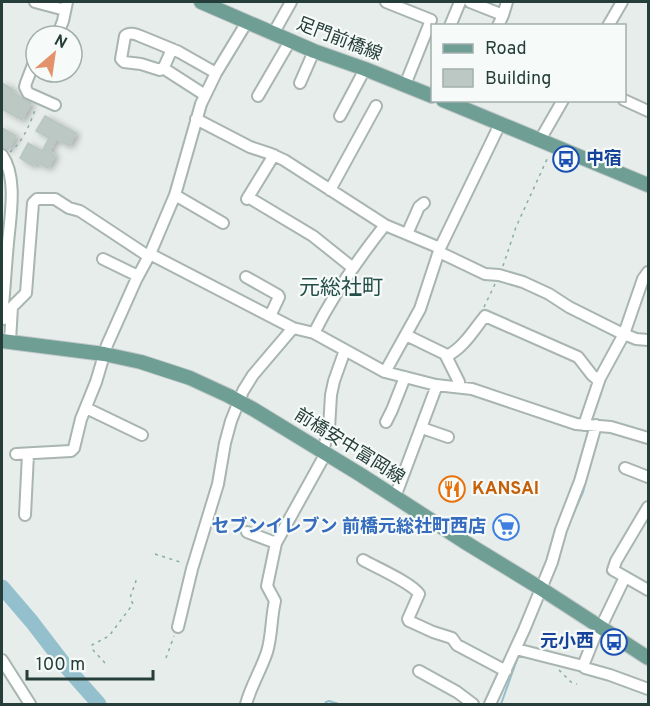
<svg xmlns="http://www.w3.org/2000/svg" width="650" height="706" font-family="Overpass,'Noto Sans JP',sans-serif">
<style>
.lines{fill:none;stroke-linecap:round;stroke-linejoin:round}
.stream{stroke:#94bfcc;stroke-width:2}
.river{stroke:#94bfcc;stroke-width:15}
.building{fill:#bbc8c4;stroke:#b9c6c2;stroke-width:1.5;filter:url(#shadow)}
.minor-casing{stroke:#a9b5b1;stroke-width:14}
.major-casing{stroke:#c2c9c8;stroke-width:16}
.path{stroke:#89ada5;stroke-width:1.5;stroke-dasharray:3 4.5;stroke-linecap:butt}
.minor{stroke:#fff;stroke-width:10}
.major{stroke:#6f9e95;stroke-width:14}
.labels{text-anchor:middle;dominant-baseline:central;stroke-width:4.5;stroke-linejoin:round;paint-order:stroke}
.street-label{font-size:18px;fill:#263e39;stroke:#f6faf8}
.transit-label{font-size:18px;font-weight:bold;fill:#164399;stroke:#f6faf8;text-anchor:start}
.food-label{font-size:18px;font-weight:bold;fill:#c56008;stroke:#f6faf8;text-anchor:start}
.shop-label{font-size:18px;font-weight:bold;fill:#366cbe;stroke:#f6faf8;text-anchor:end}
.quarter-label{font-size:21px;fill:#244e47;stroke:#f6faf8}
</style>
<defs>
<filter id="shadow"><feDropShadow dx="3.5" dy="2" stdDeviation="3" flood-color="#0004"/></filter>
</defs>
<rect width="100%" height="100%" fill="#e6edea"/>
<g class="lines">
<path class="stream" d="M572 517 583 492 592 457
M325 704 326 702 329 701 339 704
M501 704 519 654"/>
<path class="river" d="M2 587 32 622 68 669 99 704"/>
</g>
<path class="building" d="M2 83 14 90 13 93 31 103 22 120 2 109Z
M45 116 76 133 69 146 56 139 49 151 55 155 48 168 36 162 33 166 20 158 28 143 42 151 49 138 36 131Z
M2 128 16 136 8 150 2 146Z"/>
<g class="lines">
<g class="minor-casing">
<path id="minor" d="M35 2 65 10
M386 2 431 20 405 85
M470 2 503 15
M450 26 460 2
M498 26 503 15 507 2
M608 26 622 2
M273 34 291 2
M57 36 63 21 67 2
M172 49 164 67 160 70 141 64 124 62 121 59 125 36C129 32 136 34 140 36L179 52 216 73
M36 57 26 83 25 87 28 93 55 105
M163 68 205 95
M300 83 314 51
M258 96 290 41
M624 100 648 111
M340 116 365 69
M196 119 250 147 271 154 284 160 385 225 440 248
M540 140 563 100
M2 155C18 177 10 218 8 243 6 264 5 284 3 305L5 308 4 319
M330 190 376 106
M175 195 223 223
M248 197 313 236 353 268
M247 199 274 155
M407 234 419 207 424 203
M439 252 485 274 499 275 523 282 549 294 569 307 619 332 636 339 648 340
M103 259 138 276
M246 277 278 295 279 297 270 316
M314 333C333 295 358 259 385 225
M406 335 445 354 459 382V386
M10 341 12 307 26 293 33 203 37 199H55L69 208 80 211 145 254H150L293 328 314 333 385 372 436 385 472 389 576 424 611 427 648 438
M447 356C464 347 473 331 485 316L578 357 592 375 599 381
M385 372 420 309 440 248 500 124
M86 408 142 435
M386 422 392 410 405 377
M584 425 600 378 624 334 643 279 648 272
M422 428 448 437
M323 451 329 428 331 395 334 381 345 350
M16 454 71 451 74 448 81 419 96 382 107 345 136 280 150 254 175 195 201 104 216 73 247 22
M625 468 648 477
M395 497 437 385
M648 507 616 561 613 570 648 590
M25 515 28 454
M247 532 276 543
M363 560C375 567 412 583 419 594L408 619 409 621 433 632 452 638 457 645 506 671
M178 627 192 569 218 484 225 443 231 421 243 391 253 375 293 328
M601 627 625 577
M516 649 583 666 599 626
M2 660 30 704
M583 666 585 668 610 675 648 689
M419 671 457 692 473 704
M246 704C251 686 261 670 267 652 272 636 271 618 275 601L267 586 276 543 326 453
M490 704 524 630 552 562 561 530 580 481 596 425"/>
</g>
<g class="major-casing">
<path id="major" d="M201 2 314 51 365 69 432 96
M443 100 648 185
M2 341 104 354 141 362 190 378 229 396 253 409 361 475 468 544 540 588 648 658"/>
</g>
<path class="path" d="M10 152C23 142 31 122 36 107
M503 266 516 227 548 157
M484 307 495 284
M155 554 183 563
M166 658 174 636
M105 663 92 649V645L109 636 133 604 130 598 136 581 133 578
M559 670 571 682 577 684"/>
<use href="#minor" class="minor"/>
<use href="#major" class="major"/>
</g>
<defs>
<g id="bus-ring" transform="scale(1.35)"><circle r="9.5" fill="#f6faf8" stroke="#1a4fb4" stroke-width="1.5"/><path d="M-5-6H5V4H4V6H2V4H-2V6H-4V4H-5ZM-3.5-4V0h7V-4ZM-3.5 1.2v1.5H-2V1.2ZM2 1.2v1.5H3.5V1.2Z" fill="#1a4fb4"/></g>
<g id="restaurant-ring" transform="scale(1.35)"><circle r="9.5" fill="#f6faf8" stroke="#e8710a" stroke-width="1.5"/><path d="M-5-6h1v4h1v-4h1v4h1v-4h1v5L-1.5 .5V6h-2V.5L-5-1ZM5-6V6H3V1.5H1.5Q1.5-4 5-6Z" fill="#e8710a"/></g>
<g id="supermarket-ring" transform="scale(1.35)"><circle r="9.5" fill="#f6faf8" stroke="#3f7fe0" stroke-width="1.5"/><path d="M-6-5.5h2.5l.6 2H6L4.5 2H-2.5L-4.4-4H-6ZM-1.5 3.2a1.3 1.3 0 1 0 .1 0ZM3 3.2a1.3 1.3 0 1 0 .1 0Z" fill="#3f7fe0"/></g>
</defs>
<g fill-rule="evenodd">
<use href="#bus-ring" x="566" y="159"/>
<use href="#restaurant-ring" x="452" y="489"/>
<use href="#supermarket-ring" x="506" y="527"/>
<use href="#bus-ring" x="614" y="642"/>
</g>
<g class="labels">
<g class="street-label">
<text transform="translate(339 40) rotate(21)">足門前橋線</text>
<text transform="translate(349 447) rotate(32)">前橋安中富岡線</text>
</g>
<g class="transit-label">
<text x="586" y="159">中宿</text>
<text x="594" y="642" text-anchor="end">元小西</text>
</g>
<g class="food-label">
<text x="472" y="489">KANSAI</text>
</g>
<g class="shop-label">
<text x="486" y="527">セブンイレブン 前橋元総社町西店</text>
</g>
<g class="quarter-label">
<text x="341" y="288">元総社町</text>
</g>
</g>
<rect width="650" height="706" fill="none" stroke="#263e39" stroke-width="6"/>
<rect x="431" y="24" width="195" height="78" fill="#f6faf8" stroke="#a3afac" stroke-width="1.5"/>
<rect x="443" y="44" width="30" height="9" fill="#6f9e95" stroke="#a3afac" stroke-width="1.5"/>
<text x="485" y="54" font-size="18" fill="#263e39">Road</text>
<rect x="443" y="69" width="30" height="18" fill="#bbc8c4" stroke="#a3afac" stroke-width="1.5"/>
<text x="485" y="84" font-size="18" fill="#263e39">Building</text>
<g transform="translate(54 54) rotate(29)"><circle r="28" fill="#f6faf8" stroke="#a3afac" stroke-width="1.5"/>
<path d="M0-4.5L10 22L0 15L-10 22Z" fill="#e4926c"/>
<text y="-9" font-size="16" font-weight="bold" text-anchor="middle" fill="#263e39">N</text>
</g>
<path d="M27 670v9h126v-9" fill="none" stroke="#263e39" stroke-width="3"/>
<text x="36" y="670" font-size="18" fill="#263e39" stroke="#f6faf8" stroke-width="4.5" paint-order="stroke">100 m</text>
</svg>
